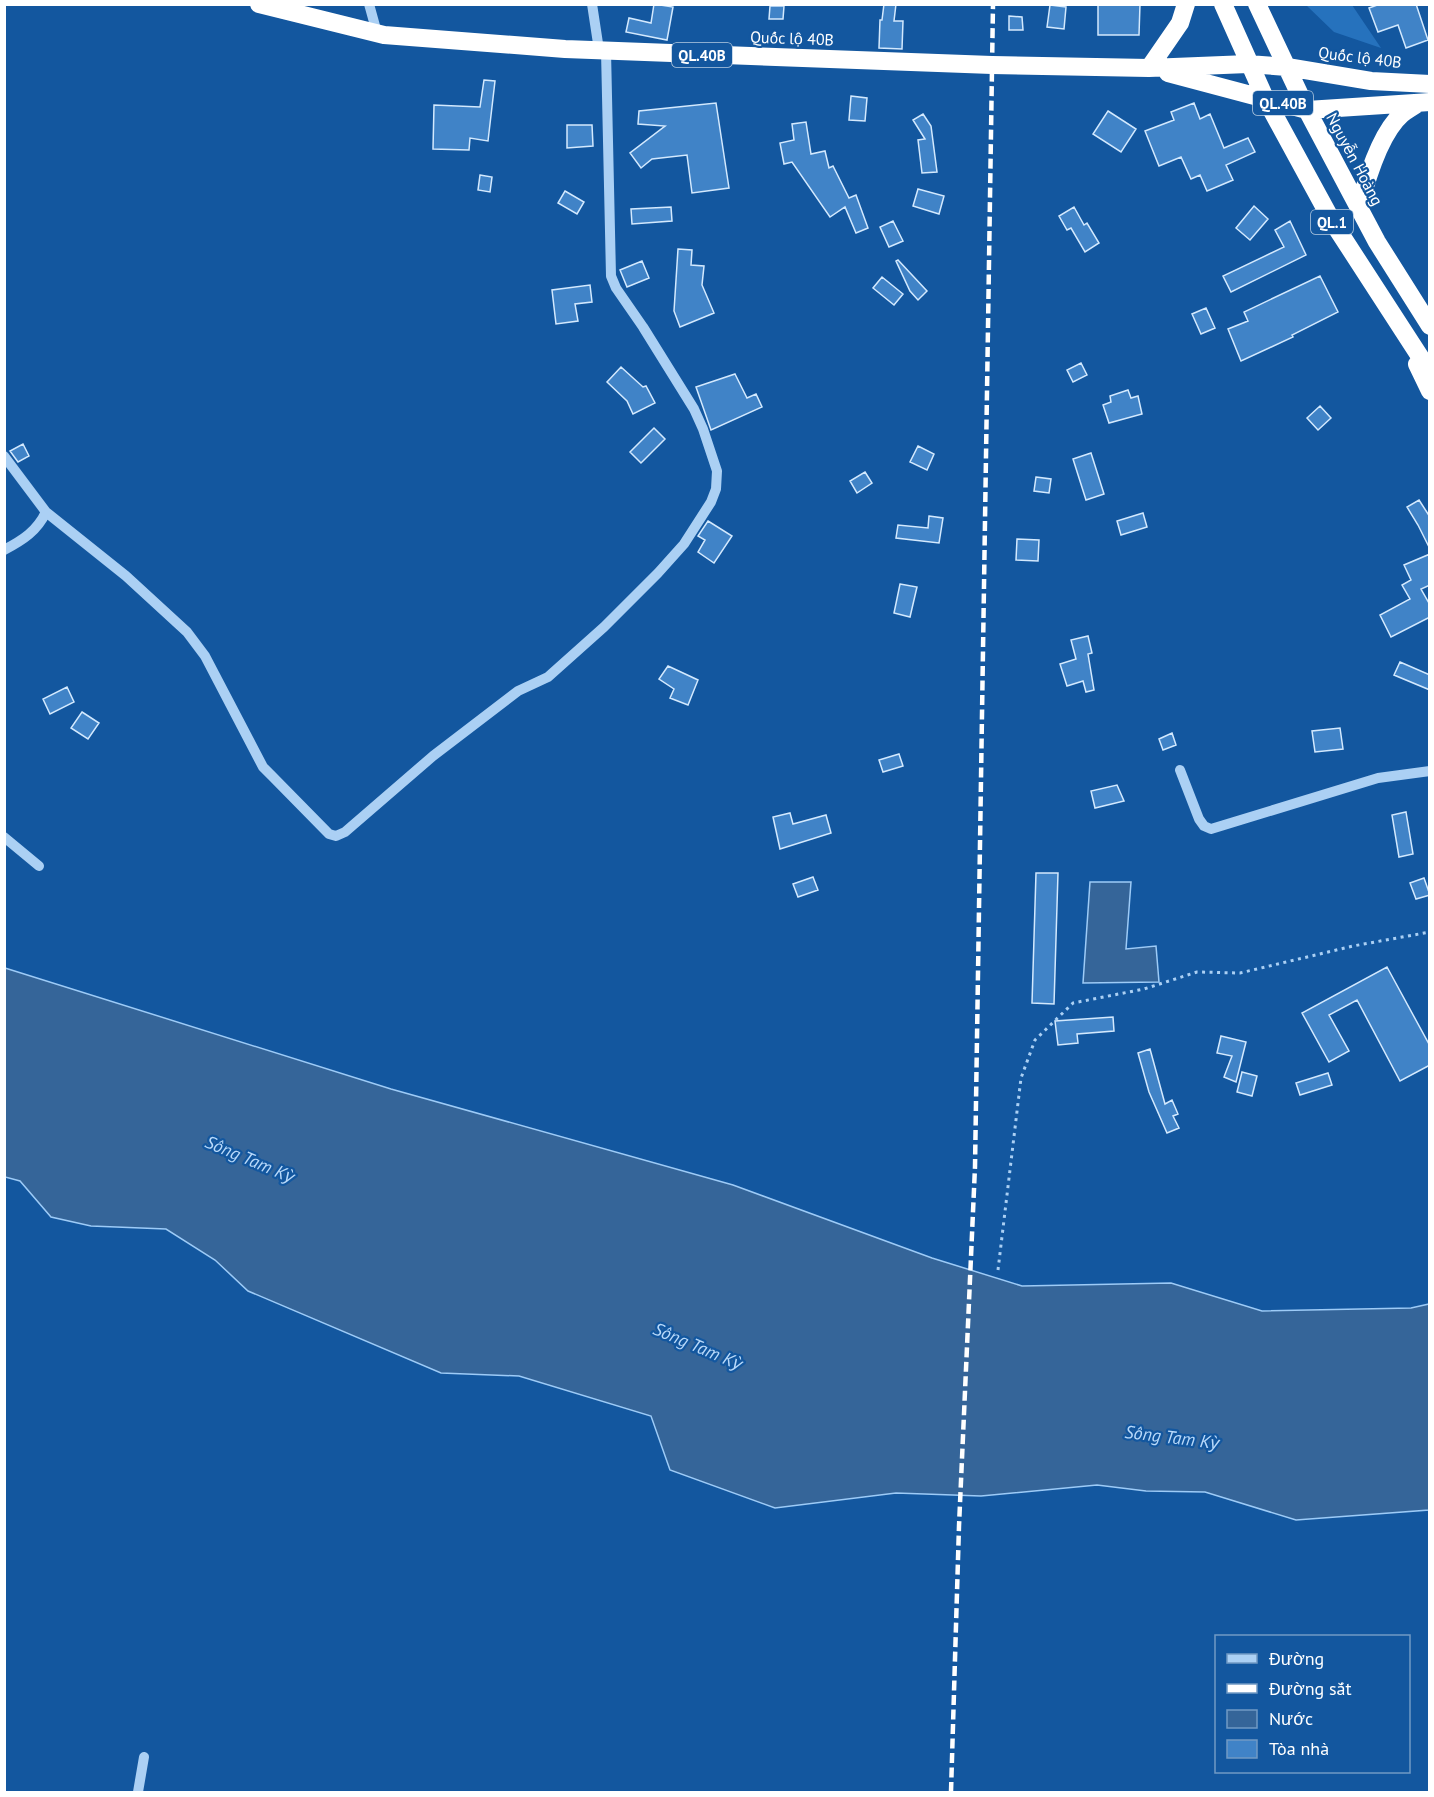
<svg xmlns="http://www.w3.org/2000/svg" width="1434" height="1797" font-family="'PT Sans',sans-serif">
<style>
.green{fill:#2672bd}
.water{fill:#356599;stroke:#9dcbf7;stroke-width:1.5}
.building{fill:#4083c7;stroke:#d3e9fe;stroke-width:1.5}
.lines{fill:none;stroke-linecap:round;stroke-linejoin:round}
.path{stroke:#abd0f4;stroke-width:3;stroke-dasharray:3 4.5;stroke-linecap:butt}
.minor{stroke:#abd0f4;stroke-width:10}
.highway{stroke:#fff;stroke-width:18}
.rail{stroke:#fff;stroke-width:4.5;stroke-dasharray:10 4.5;stroke-linecap:butt}
.labels{text-anchor:middle;dominant-baseline:central;stroke-width:4.5;stroke-linejoin:round;paint-order:stroke}
.shield{fill:#13579f;stroke:#b8cde2;stroke-width:1.5}
.shield-label{font-size:15px;font-weight:bold;fill:#fff}
.street-label{font-size:16px;fill:#fff;stroke:#13579f}
.water-label{font-size:18px;font-style:italic;fill:#b8d9fa;stroke:#13579f}
</style>
<rect width="100%" height="100%" fill="#13579f"/>
<path class="green" d="M1306 5H1352L1381 48 1334 32Z"/>
<path class="water" d="M1090 882H1131L1126 949 1156 946 1159 982 1083 983Z
M5 968 391 1089 733 1185 932 1258 1022 1286 1171 1283 1262 1311 1411 1308 1429 1304V1510L1296 1520 1205 1492 1146 1491 1097 1485 981 1496 896 1493 775 1508 670 1470 651 1416 519 1376 441 1373 248 1291 215 1260 166 1229 91 1226 51 1217 20 1181 5 1177Z"/>
<path class="building" d="M654 4 673 7 667 40 626 32 629 18 651 23Z
M884 4H896L894 21H903L902 49 879 48 880 20H882Z
M1098 4H1140L1139 35H1098Z
M1380 4H1416L1428 40 1406 48 1398 25 1378 32 1369 8Z
M1050 5 1066 7 1064 29 1047 27Z
M770 6H784L783 19H769Z
M1009 16 1022 17 1023 30H1009Z
M484 80 495 81 488 141 470 138 469 150 433 149 434 105 480 107Z
M851 96 867 98 865 121 849 120Z
M716 103 729 188 692 193 687 155 652 159 641 168 630 153 665 126 638 124 639 111Z
M1194 103 1200 119 1210 114 1224 148 1248 138 1255 152 1226 165 1233 180 1207 191 1200 175 1191 179 1181 157 1159 166 1145 131 1174 120 1171 112Z
M1108 111 1136 129 1121 152 1093 134Z
M923 114 931 126 937 172 922 173 918 140 925 139 913 120Z
M806 122 811 154 825 151 829 168 833 166 849 198 856 195 868 228 856 233 845 207 830 217 792 162 784 164 780 143 794 140 792 124Z
M567 125H592L593 146 567 148Z
M480 175 492 177 490 192 478 190Z
M918 189 944 196 939 214 913 206Z
M565 191 584 202 577 214 558 203Z
M1254 206 1268 219 1250 240 1236 228Z
M671 207 672 221 632 224 631 209Z
M1074 207 1084 225 1087 223 1099 243 1085 252 1071 228 1067 230 1059 216Z
M893 221 903 241 889 247 880 227Z
M1290 221 1306 255 1231 292 1223 276 1284 247 1275 230Z
M678 249 692 250 691 265 704 266 702 285 714 313 680 327 674 311Z
M898 260 927 291 918 300 910 291 896 261Z
M642 261 649 278 627 287 620 270Z
M1320 276 1338 312 1292 335 1293 337 1241 361 1228 329 1248 321 1244 312Z
M882 277 903 294 894 305 873 288Z
M590 285 592 302 575 304 578 321 556 324 552 290Z
M1206 308 1215 328 1201 334 1192 314Z
M1081 363 1087 375 1073 382 1067 370Z
M621 367 643 387 646 386 655 403 633 414 627 401 607 382Z
M735 374 747 398 756 394 762 407 711 430 696 387Z
M1128 390 1131 398 1138 396 1142 414 1109 423 1103 405 1111 402 1110 396Z
M1320 406 1331 418 1318 430 1307 418Z
M654 428 665 439 641 463 630 452Z
M23 444 29 456 18 462 10 451Z
M918 446 934 454 927 470 910 462Z
M1091 453 1104 494 1086 500 1073 459Z
M865 472 872 483 857 493 850 481Z
M1036 477 1051 479 1049 493 1034 491Z
M1419 500 1430 517V549L1418 525 1407 507Z
M1143 513 1147 527 1121 535 1117 521Z
M929 516 943 518 939 543 896 538 898 525 928 528Z
M708 521 732 536 714 563 698 552 705 540 698 536Z
M1017 539 1039 540 1038 561 1016 560Z
M1430 554V585L1421 589 1430 605V617L1391 637 1380 615 1410 599 1402 585 1411 580 1404 565Z
M900 584 917 587 910 617 894 613Z
M1088 636 1092 653 1088 654 1094 690 1086 692 1083 681 1067 686 1060 664 1076 659 1071 640Z
M1400 662 1430 675V690L1394 675Z
M668 666 698 680 688 705 670 698 674 689 659 679Z
M67 687 74 702 50 714 43 699Z
M82 712 99 723 88 739 71 728Z
M1340 728 1343 749 1315 752 1312 731Z
M1172 733 1176 745 1163 750 1159 739Z
M899 754 903 766 883 772 879 760Z
M1117 785 1124 801 1095 808 1091 791Z
M1406 812 1413 854 1399 857 1392 815Z
M790 813 793 824 826 815 831 833 780 849 773 817Z
M1036 873H1058L1054 1004 1032 1003Z
M813 877 818 890 798 897 793 884Z
M1424 878 1430 895 1416 899 1410 883Z
M1387 967 1430 1046V1065L1400 1081 1357 1000 1329 1015 1349 1051 1329 1062 1302 1013Z
M1113 1017 1114 1031 1077 1034 1078 1043 1058 1045 1055 1021Z
M1221 1036 1246 1042 1236 1082 1224 1077 1232 1056 1217 1053Z
M1150 1049 1165 1104 1172 1100 1178 1114 1173 1116 1179 1128 1167 1133 1149 1092 1138 1053Z
M1242 1072 1257 1076 1252 1096 1237 1092Z
M1328 1073 1332 1085 1300 1095 1296 1083Z"/>
<g class="lines">
<path class="path" d="M998 1270 1021 1078 1035 1040 1073 1003 1144 989 1197 972 1240 973 1353 946 1430 932"/>
<path class="minor" d="M369 4 377 33
M592 4 599 50
M4 456 46 512 126 576 187 632 205 656 263 767 272 776 329 834 336 836 345 832 433 756 518 691 548 677 604 627 658 573 684 544 711 502 716 489 717 471 703 429 694 409 643 327 616 288 611 276 606 51
M4 550C23 540 37 531 46 512
M1180 770 1199 819 1204 826 1211 829 1378 778 1430 771
M4 837 39 866
M138 1792 144 1757"/>
<path class="highway" d="M259 4 384 35 565 49 992 65 1149 68 1248 64 1287 67 1371 81 1430 84
M1223 4 1265 98 1332 221 1430 372
M1257 4 1307 110 1377 242 1430 326
M1149 68 1180 23 1186 4
M1168 73 1307 110 1430 102
M1359 208C1366 181 1380 133 1402 114 1407 110 1413 107 1418 103
M1417 364 1430 391"/>
<path class="rail" d="M951 1792 959 1526 975 1167 993 4"/>
</g>
<g class="labels">
<g class="shield">
<rect x="672" y="43" width="60" height="24" rx="4.5"/>
<rect x="1253" y="91" width="60" height="24" rx="4.5"/>
<rect x="1311" y="210" width="42" height="24" rx="4.5"/>
</g>
<g class="shield-label">
<text x="702" y="55">QL.40B</text>
<text x="1283" y="103">QL.40B</text>
<text x="1332" y="222">QL.1</text>
</g>
<g class="street-label">
<text transform="translate(792 38) rotate(2)">Quốc lộ 40B</text>
<text transform="translate(1360 57) rotate(7)">Quốc lộ 40B</text>
<text transform="translate(1355 159) rotate(62)">Nguyễn Hoàng</text>
</g>
<g class="water-label">
<text transform="translate(250 1159) rotate(23)">Sông Tam Kỳ</text>
<text transform="translate(698 1346) rotate(23)">Sông Tam Kỳ</text>
<text transform="translate(1172 1437) rotate(7)">Sông Tam Kỳ</text>
</g>
</g>
<rect width="1434" height="1797" fill="none" stroke="#ffffff" stroke-width="12"/>
<rect x="1215" y="1635" width="195" height="138" fill="#13579f" stroke="#719ac5" stroke-width="1.5"/>
<rect x="1227" y="1654" width="30" height="9" fill="#abd0f4" stroke="#719ac5" stroke-width="1.5"/>
<text x="1269" y="1665" font-size="18" fill="#ffffff">Đường</text>
<rect x="1227" y="1684" width="30" height="9" fill="#ffffff" stroke="#719ac5" stroke-width="1.5"/>
<text x="1269" y="1695" font-size="18" fill="#ffffff">Đường sắt</text>
<rect x="1227" y="1710" width="30" height="18" fill="#356599" stroke="#719ac5" stroke-width="1.5"/>
<text x="1269" y="1725" font-size="18" fill="#ffffff">Nước</text>
<rect x="1227" y="1740" width="30" height="18" fill="#4083c7" stroke="#719ac5" stroke-width="1.5"/>
<text x="1269" y="1755" font-size="18" fill="#ffffff">Tòa nhà</text>
</svg>
